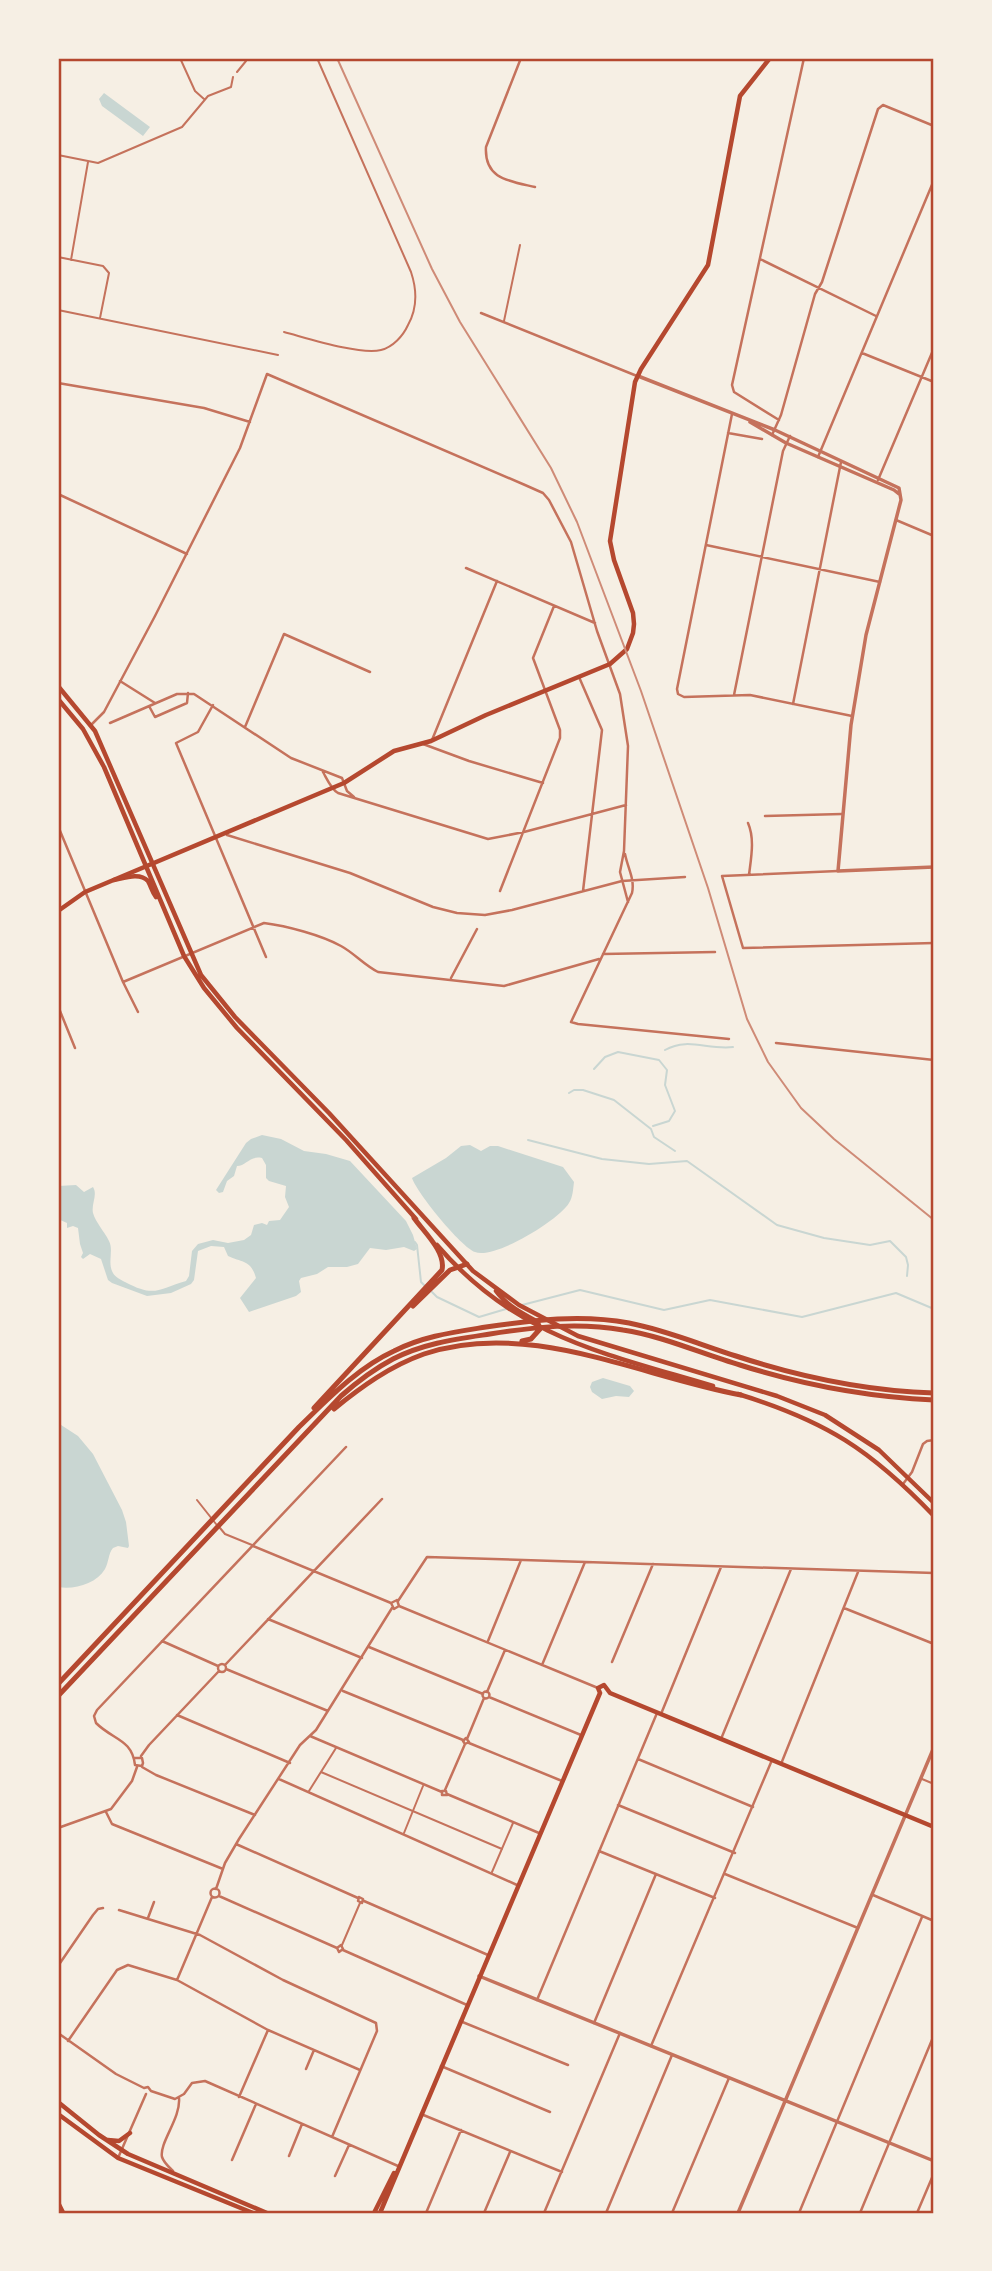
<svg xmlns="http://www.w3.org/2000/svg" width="992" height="2271" font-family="Manrope,sans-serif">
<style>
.water{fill:#c9d6d2}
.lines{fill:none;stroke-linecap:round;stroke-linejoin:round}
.stream{stroke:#c9d6d2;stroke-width:2}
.service{stroke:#c5725c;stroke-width:2}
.minor{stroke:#c5725c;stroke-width:2.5}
.tertiary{stroke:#c5725c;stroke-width:3.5}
.secondary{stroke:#b5482f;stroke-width:4.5}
.primary{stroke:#b5482f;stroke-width:4.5}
.motorway{stroke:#b5482f;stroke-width:5}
.rail{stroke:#cf8b77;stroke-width:2}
.neatline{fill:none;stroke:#b5482f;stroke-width:2.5}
</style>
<rect width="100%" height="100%" fill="#f6efe4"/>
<path class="water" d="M104 93 150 127 143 136 102 106 99 99Z
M262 1135 281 1139 304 1151 326 1154 350 1161 406 1221 413 1235 417 1249 414 1251 404 1247 386 1250 370 1248 358 1264 347 1267H328L317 1274 301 1278 299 1281 301 1292 296 1296 249 1312 240 1298 256 1278C251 1260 243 1263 228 1256L224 1247 211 1246 198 1251 194 1280 191 1284 171 1293 147 1296 112 1283 108 1280 101 1259 90 1254 83 1259 81 1257 83 1253 80 1244 78 1228 73 1226 67 1228V1223L58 1219V1186L76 1185 84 1192 93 1187C98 1195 91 1204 93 1213 96 1223 104 1231 109 1241 114 1250 107 1263 113 1273 115 1277 121 1280 125 1282 155 1298 158 1289 186 1281L189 1276 192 1251 198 1244 213 1240 228 1243 244 1240 251 1235 254 1225 262 1223 267 1225 269 1221 280 1220 289 1207 285 1197 286 1186 269 1181 266 1178V1165L262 1158C250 1155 246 1166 237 1166L234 1176 227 1181 223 1192 219 1193 216 1190 246 1143 251 1139Z
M470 1145 481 1151 490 1146H498L563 1167 574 1182C573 1189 573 1197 569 1203 559 1220 494 1260 475 1252 461 1247 417 1193 412 1178L446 1158 461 1146Z
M603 1378 630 1386 634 1391 629 1397 616 1396 602 1399 592 1392 590 1387 592 1382Z
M58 1423 78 1436 93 1454 122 1510 126 1522 129 1546 128 1548 118 1546 113 1548C108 1554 109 1562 105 1569 96 1584 74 1590 58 1587Z"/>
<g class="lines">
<path class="stream" d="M665 1050C688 1037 707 1050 733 1047
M594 1069 605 1057 618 1052 659 1060 667 1070 665 1085 675 1111 669 1121 653 1126
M569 1093 574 1090H583L614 1100 651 1129 654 1137 675 1151
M528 1140 602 1159 649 1164 687 1161 777 1225 824 1238 870 1245 890 1241 906 1257 908 1265 907 1276
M415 1242 417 1245 421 1282 425 1286
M432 1292 437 1297 479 1317 506 1309
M522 1305 580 1290 664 1310 710 1300 802 1317 896 1293 934 1309"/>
<path class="service" d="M180 58 195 91 204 99
M84 60 85 58
M237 72 246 61 245 58
M58 155 98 163 182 127 208 96 231 87 233 77
M58 257 103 266 109 273 100 318
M71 260 88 162
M58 310 278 355
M504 321 520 245
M284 332C307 338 359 355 381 350 393 347 403 336 408 325 417 309 417 290 411 272L317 58
M197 1500 216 1524
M220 1528 225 1534 252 1545
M321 1772 502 1849
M922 1779 934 1784
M309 1791 336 1748
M404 1833 423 1786
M492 1872 513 1823
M342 1945 360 1903"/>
<path class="minor" d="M521 58 486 147C484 179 509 181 535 187
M760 259 876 316
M481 313 637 376
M862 353 934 382
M58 383 204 408 250 422
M732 414 677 689 678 694 684 697 750 695 852 716
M779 420 734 392 732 385 804 58
M728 433 762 439
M772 435 781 415 815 294 822 282 878 109 883 105 934 126
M818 457 934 180
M878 480 934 348
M58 494 187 554
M896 520 934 536
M706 545 880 582
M466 568 595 623
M579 677 602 730 583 891
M120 681 155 703
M734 695 783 451 790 436
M793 704 841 462
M213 705 198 732 176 743 266 957
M149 706 155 717 187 703 188 693
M110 723 177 694H194L291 758 342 778 347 791 354 797
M92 724 104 712 155 616 240 448 267 374 525 485 543 493 549 500 571 542 597 631 620 694 628 746 624 851 620 872 628 902
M245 727 284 634 370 672
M432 740 497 581
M423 744 469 761 543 783
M323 772C327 779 331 789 338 793L488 839 524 832 626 805
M765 816 842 814
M748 823C755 839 751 858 749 875
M58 826 123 982 138 1012
M227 835 350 873 433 907 457 913 485 915 512 910 622 881 685 877
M625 854C628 869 635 879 632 893L571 1022 578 1024 729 1039
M838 871 722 876 743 948 934 943
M500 891 560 738V730L533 658 554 606
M603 954 715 952
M451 978 477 929
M123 982 264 923C287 926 321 935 341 946 354 953 364 965 378 972L504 986 599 959
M58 1006 75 1048
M776 1043 934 1060
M903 1484 912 1472 923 1444 927 1441 934 1440
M253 1546 391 1603 394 1609 399 1606 397 1600 391 1603
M398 1601 427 1557 934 1573
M399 1606 598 1688
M844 1608 934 1644
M268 1619 362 1658
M162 1641 218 1666
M488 1641 521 1560
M369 1647 483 1694
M612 1662 653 1564
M218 1668a4 4 0 1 1 8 0a4 4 0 1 1-8 0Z
M225 1665 382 1499
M542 1665 585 1562
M226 1669 328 1711
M343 1691 463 1740
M482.5 1695a3.5 3.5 0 1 1 7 0a3.5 3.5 0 1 1-7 0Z
M487 1692 505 1650
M489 1697 581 1735
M661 1714 721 1567
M177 1715 290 1763
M310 1736 442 1792
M466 1738 469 1742 465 1744 463 1741Z
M467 1739 484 1698
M721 1739 791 1569
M469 1743 562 1781
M141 1756 149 1745 219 1671
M135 1758H142L143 1763 142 1766 135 1765C132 1739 113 1740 96 1723L94 1716 97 1710 346 1447
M638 1759 753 1807
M781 1764 858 1572
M142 1767 156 1775 255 1815
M279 1779 517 1885
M445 1790 465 1744
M442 1791H446L447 1795H442Z
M447 1794 539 1833
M618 1805 735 1853
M106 1812 112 1824 223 1869
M58 1828 111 1809 132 1781 137 1767
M236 1844 358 1898
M599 1851 715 1898
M725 1874 858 1928
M210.5 1893a4.5 4.5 0 1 1 9 0a4.5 4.5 0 1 1-9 0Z
M216 1889 225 1863 239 1839 300 1745 316 1730 392 1608
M873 1895 934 1921
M219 1896 337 1948
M359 1897 363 1899 362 1903 358 1901Z
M364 1901 488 1955
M119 1910 200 1935 283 1980 376 2023 377 2031 332 2137
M148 1918 154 1902
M341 1945 343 1949 339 1952 337 1948Z
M343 1950 467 2005
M58 1966 93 1915 98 1909 103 1908
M177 1980 212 1897
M537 2000 657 1713
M460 2021 568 2065
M594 2023 656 1874
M58 2033 116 2074 144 2088
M68 2041 117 1970 128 1965 177 1980 268 2030 360 2070
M651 2046 772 1760
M441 2066 550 2112
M306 2069 314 2050
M144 2088 148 2087 151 2091 175 2099 184 2094 192 2083 205 2081 398 2166
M239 2097 268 2030
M421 2114 562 2172
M289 2156 302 2124
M118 2158 146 2094
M232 2160 256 2104
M173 2171C169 2167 164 2163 162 2157 159 2143 181 2118 179 2098
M335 2176 349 2145
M426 2213 461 2130
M484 2213 510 2152
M544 2213 620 2033
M606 2213 672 2055
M672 2213 729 2078
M799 2213 922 1917
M860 2213 934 2035
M917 2213 934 2173"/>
<path class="tertiary" d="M638 376 775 430 899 488 901 500 866 635 851 725 838 871 934 867
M750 422 786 443 894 490 899 494
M479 1976 934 2161
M738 2213 934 1747"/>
<path class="secondary" d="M58 911 85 892 344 783 394 751 431 741 486 715 610 664 627 649 633 633 634 624 633 613 614 560 610 541 635 382 641 369 708 265 740 96 770 58
M600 1693 598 1688 604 1685 610 1693 934 1827
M374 2213 394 2173
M380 2213 600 1693"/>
<path class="primary" d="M58 686 95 731 201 975 235 1017 329 1113 473 1271 519 1305 578 1336 777 1396 825 1415 879 1450 934 1503
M58 699 83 729 104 767 184 956 204 988 237 1028 346 1140 416 1219
M114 880C124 878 140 872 148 881 151 886 152 892 156 897
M437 1245C516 1337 603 1353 713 1386
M496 1291C506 1305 523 1314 538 1322L540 1329
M738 1394C826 1421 871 1450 934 1516
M58 2102 99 2135 128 2154 267 2213
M58 2114 118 2158 253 2213
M108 2140 119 2141 130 2133"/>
<path class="motorway" d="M413 1306 450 1270 467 1264
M522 1341 531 1339 540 1329
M314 1408 442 1270C446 1252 424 1232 414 1218
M334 1409C361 1387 390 1366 424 1354 528 1319 639 1376 741 1395
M58 1684 299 1427C328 1399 357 1368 394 1351 423 1336 455 1332 486 1327 534 1320 581 1314 629 1323 666 1330 701 1345 736 1356 800 1377 867 1391 934 1393
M58 1696 341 1396C357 1382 374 1369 393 1359 424 1343 457 1339 490 1334 535 1327 578 1322 623 1330 663 1336 702 1354 740 1365 803 1385 868 1397 934 1400
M58 2203 63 2213"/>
<path class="rail" d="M337 58 432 269 460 322 551 468 577 522 641 691 708 888 747 1019 768 1062 801 1108 834 1139 934 1220"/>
</g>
<rect width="992" height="2271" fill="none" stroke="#f6efe4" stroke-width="119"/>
<rect x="60" y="60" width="872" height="2152" class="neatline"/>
</svg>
